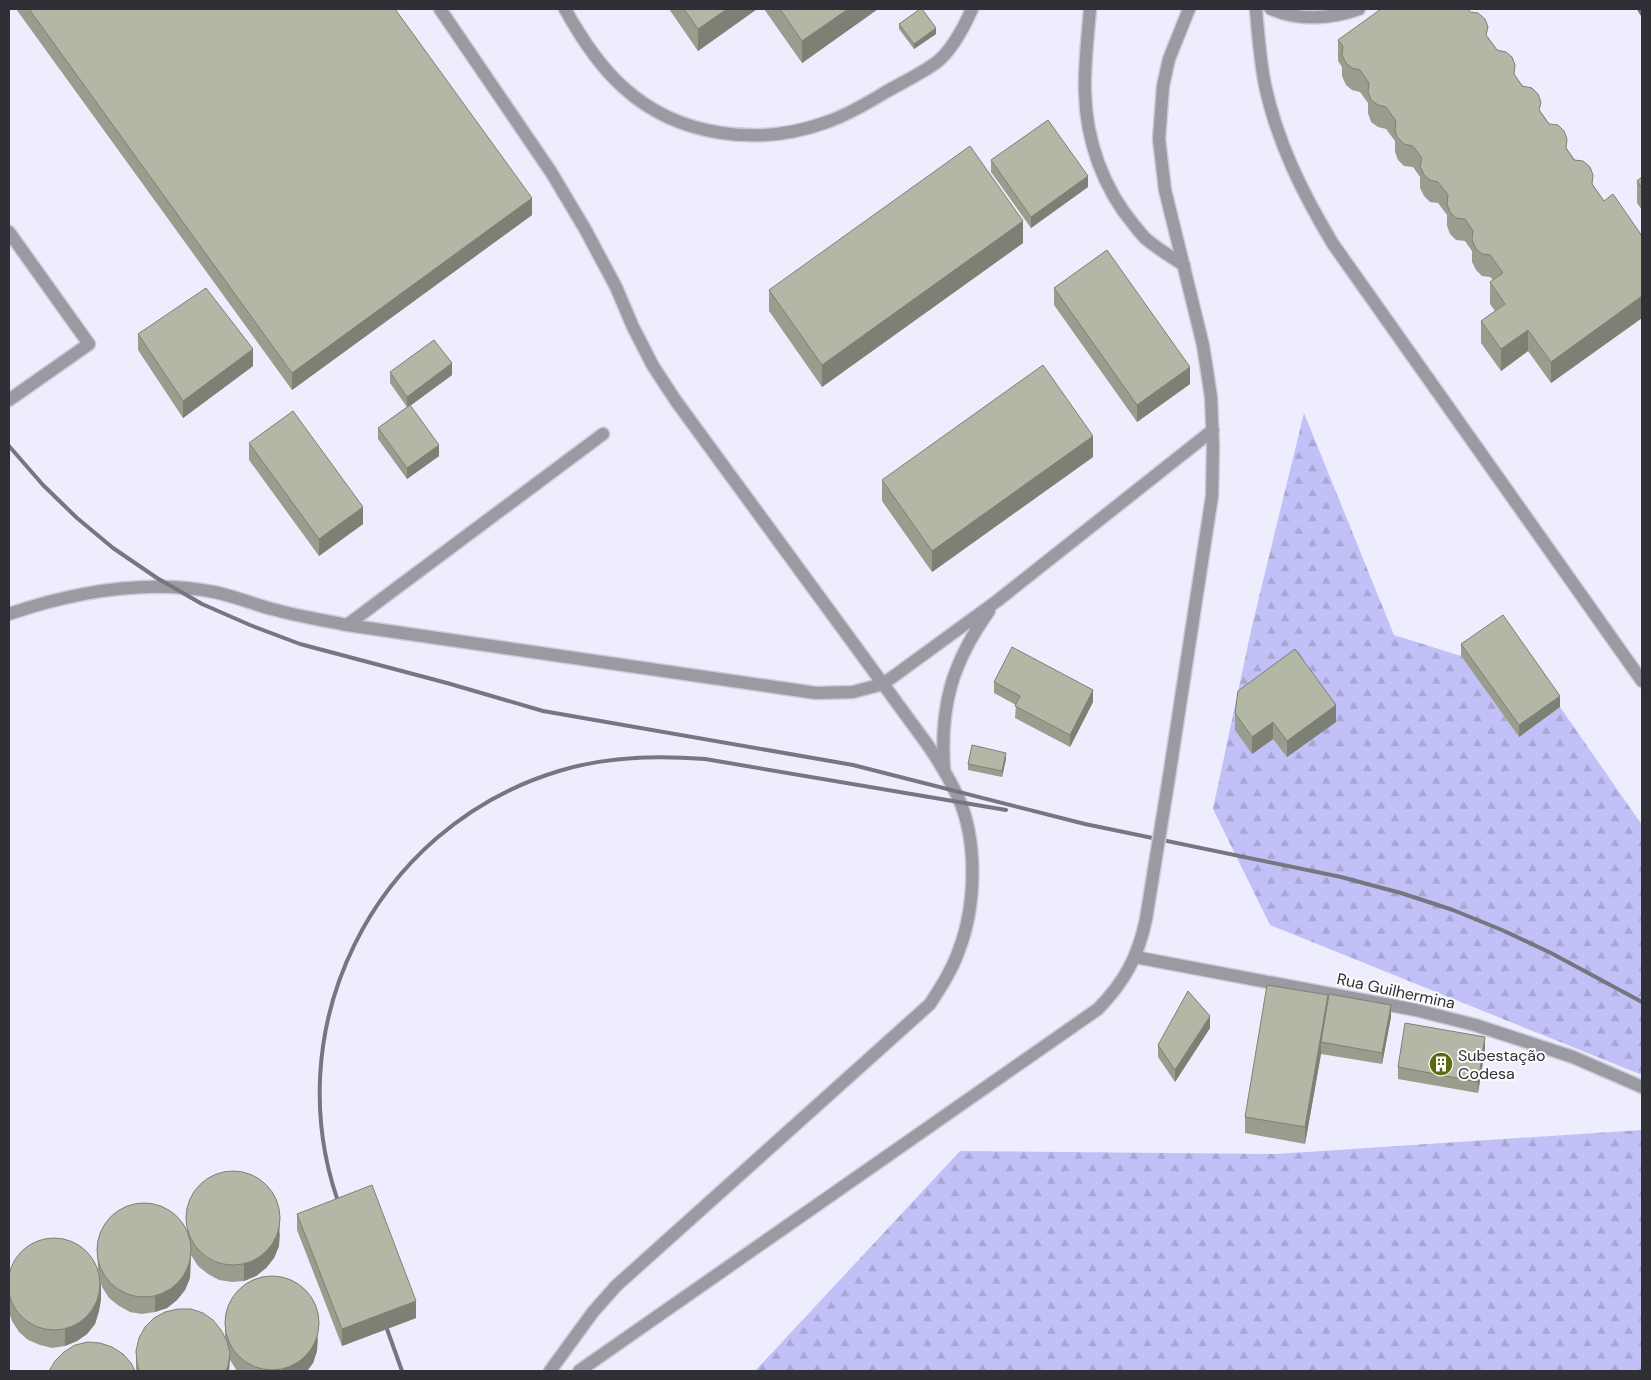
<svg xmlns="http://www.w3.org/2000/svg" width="1651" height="1380" font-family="'DM Sans',sans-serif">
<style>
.forest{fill:url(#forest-firs)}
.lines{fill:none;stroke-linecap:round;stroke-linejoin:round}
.minor-casing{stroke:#cbcbd9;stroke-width:15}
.minor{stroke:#9a9aa2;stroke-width:12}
.rail{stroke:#767681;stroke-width:4}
.minor-bridge-casing{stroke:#cbcbd9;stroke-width:15;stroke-linecap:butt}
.minor-bridge{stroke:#9a9aa2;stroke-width:12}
.wall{fill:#9a9d8e}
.shaded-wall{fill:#7d8074}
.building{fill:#b3b7a5;stroke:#7d8074}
.labels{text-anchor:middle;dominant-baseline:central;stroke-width:4;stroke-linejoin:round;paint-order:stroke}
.street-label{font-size:16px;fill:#2f2f36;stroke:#fcfcfc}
.poi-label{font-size:16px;fill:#2f2f36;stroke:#fcfcfc;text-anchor:start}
</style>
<defs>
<pattern id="forest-firs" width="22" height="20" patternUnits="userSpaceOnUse" patternTransform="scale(1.25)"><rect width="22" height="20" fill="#c2c1f7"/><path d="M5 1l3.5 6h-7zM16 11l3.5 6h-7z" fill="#a7a6d4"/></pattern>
</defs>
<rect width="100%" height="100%" fill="#ededfd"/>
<path class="forest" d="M1304 413 1394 635 1461 656 1519 737 1560 707 1642 825V1075L1270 925 1213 809 1252 626Z
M1642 1130V1371H755L960 1151 1276 1154Z"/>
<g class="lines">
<g class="minor-casing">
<path id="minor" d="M440 9 551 172 585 229 616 287 633 327 653 366 676 401 927 744C939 761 949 778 958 797 978 841 976 905 959 950 952 970 941 987 930 1004L616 1286 593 1312 550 1371
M565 9C581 38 599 66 624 88 678 137 759 147 827 122 847 115 866 104 884 93 901 83 921 74 937 62 952 50 964 27 972 9
M1090 9C1088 36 1084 65 1085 92 1086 140 1103 188 1134 225 1138 230 1142 235 1146 239 1158 249 1171 257 1184 265
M1256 9C1258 34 1260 60 1265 85 1277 142 1303 194 1333 244L1642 681
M1271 9C1298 21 1331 19 1359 9
M9 232 89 344 9 400
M9 614C74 592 145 579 214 592 234 596 253 604 272 609 297 616 322 620 347 625L816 693 853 692 883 684 997 601 1213 430
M347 625 603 434
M944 768C940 705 952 663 989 611
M1169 777 1212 496 1213 447 1211 397 1203 345 1165 190 1159 139 1163 86 1169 59 1189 9
M1135 957 1416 1010 1475 1025 1573 1057 1642 1087
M579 1371 1098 1009C1125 981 1138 957 1146 919"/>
</g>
<use href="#minor" class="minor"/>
<path class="rail" d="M1639 9 1642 14
M9 446 43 485 77 518 113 548 157 578 202 604 250 625 300 644 447 683 543 711 853 765 1085 824 1341 877 1401 893 1453 910 1502 930 1551 953 1642 1002
M342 1212C272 1031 373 827 559 771 607 756 656 755 705 759L1006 810
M382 1315 402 1371"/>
<g class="minor-bridge-casing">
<path id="minor-bridge" d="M1146 919 1169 777"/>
</g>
<use href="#minor-bridge" class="minor-bridge"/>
</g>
<path class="wall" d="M16 9H395L532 215 292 390Z
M669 9H757L698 51Z
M764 9H878L802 63Z
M899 24 936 34 914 49 899 29Z
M1488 37 1604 201 1642 236V318L1551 383 1528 351 1501 371 1481 343V321L1495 311 1490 304V282L1493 280 1490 277 1482 276 1476 270 1472 262V251L1465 241 1456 240 1450 234 1447 226V215L1438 203 1430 202 1424 196 1420 188V177L1413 167 1404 166 1398 160 1395 152V141L1386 129 1378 127 1371 122 1368 113V103L1360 92 1352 90 1346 85 1342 76V67L1338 61V40Z
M991 160 1088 187 1031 228 991 172Z
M1642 177V210L1637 203V181Z
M1023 243 822 387 769 311V290Z
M1054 288 1190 384 1137 422 1054 305Z
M138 334 253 366 183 418 138 350Z
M390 372 452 375 410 406 439 456 407 479 378 439V428L407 407 390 383Z
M249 443 363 524 319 556 249 460Z
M1093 457 932 572 882 501V480Z
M1461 644 1560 707 1519 737 1461 656Z
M994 682 1093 702 1070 747 1015 718 1016 705 994 693Z
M1235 713 1336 722 1287 757 1273 739 1252 754 1235 730Z
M1006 759 1002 777 968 770V764Z
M1328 1001 1391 1017 1382 1064 1321 1054 1305 1144 1245 1133V1117Z
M1210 1028 1175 1082 1158 1057V1045Z
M1485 1049 1478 1093 1398 1079V1067Z
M187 1214 280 1233 279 1246 274 1258 266 1268 256 1276 244 1281 232 1282 219 1280 208 1274 198 1266 191 1255 190 1278 185 1290 177 1300 167 1308 155 1312 142 1314 130 1312 119 1306 109 1298 102 1287 101 1283V1299L99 1311 95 1324 87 1334 77 1341 65 1346 52 1348 40 1345 28 1340 19 1332 12 1321 9 1312V1273L98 1269 97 1245 187 1232Z
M297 1214 416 1318 342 1346 297 1230Z
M225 1319 318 1338 317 1351 313 1363 307 1371H237L230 1360 229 1371H136V1351L225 1338Z"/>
<path class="shaded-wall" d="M727 9H757L698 51V29Z
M848 9H878L802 63V41Z
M936 28V34L914 49V44Z
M1088 176V187L1031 228V217Z
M532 198V215L292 390V373Z
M1023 221V243L822 387V365Z
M1642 296V318L1551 383V362Z
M1528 330V351L1501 371V349Z
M253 349V366L183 418V401Z
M452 363V375L407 408V397Z
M1190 367V384L1137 422V405Z
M1093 436V457L932 572V551Z
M439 445V456L407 479V468Z
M363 507V524L319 556V539Z
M1093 690V702L1070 747V735Z
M1560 696V707L1519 737V725Z
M1336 705V722L1287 757V741Z
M1273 722V739L1252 754V737Z
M1006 753V759L1002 777V771Z
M1328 995V1012L1321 1042V1054L1305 1144V1127Z
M1391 1005V1017L1382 1064V1053Z
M1210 1016V1028L1175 1082V1070Z
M1485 1037V1049L1478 1093V1082Z
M280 1217 279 1246 274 1258 266 1268 256 1276 244 1281V1264Z
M191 1248 190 1278 185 1290 177 1300 167 1308 155 1312V1295Z
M101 1282V1299L99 1311 95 1324 87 1334 77 1341 65 1346V1330Z
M416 1301V1318L342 1346V1329Z
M318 1322 317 1351 313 1363 307 1371H283V1369Z
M230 1354 229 1371H226Z"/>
<path class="building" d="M29 9H395L532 198 292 373Z
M684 9H727L698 29Z
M780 9H848L802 41Z
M920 9H922L936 28 914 44 899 24Z
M1381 9H1468L1470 12 1478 13 1485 19 1488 27 1486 35 1497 50 1506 52 1512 57 1515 65 1514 74 1522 86 1532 88 1538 94 1541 102 1539 110 1549 124 1558 125 1564 131 1567 139 1566 148 1574 160 1583 161 1590 167 1593 175 1592 184 1604 201 1613 194 1642 236V296L1551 362 1528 330 1501 349 1481 321 1505 304 1490 282 1503 273 1490 255 1482 254 1476 249 1472 240 1473 231 1465 219 1456 218 1450 212 1447 204 1448 195 1438 182 1430 180 1424 175 1420 166 1422 158 1413 146 1404 144 1398 138 1395 131 1396 121 1386 107 1378 105 1371 100 1368 92 1369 83 1360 70 1352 68 1346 63 1342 55 1343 46 1338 40Z
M1048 120 1088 176 1031 217 991 160Z
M970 146 1023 221 822 365 769 290Z
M1642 177V188L1637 181Z
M1107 250 1190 367 1137 405 1054 288Z
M206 288 253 349 183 401 138 334Z
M434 340 452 363 407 397 390 372Z
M1043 365 1093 436 932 551 882 480Z
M410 405 439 445 407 468 378 428Z
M293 411 363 507 319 539 249 443Z
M1503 615 1560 696 1519 725 1461 644Z
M1012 647 1093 690 1070 735 1015 706 1020 696 994 682Z
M1295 649 1336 705 1287 741 1273 722 1252 737 1235 713 1238 691Z
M972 745 1006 753 1002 771 968 764Z
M1267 985 1328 995 1305 1127 1245 1117Z
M1188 991 1210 1016 1175 1070 1158 1045Z
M1329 994 1391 1005 1382 1053 1321 1042Z
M1405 1023 1485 1037 1478 1082 1398 1067Z
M186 1218a47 47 0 1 1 94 0a47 47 0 1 1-94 0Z
M372 1185 416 1301 342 1329 297 1214Z
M97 1250a47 47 0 1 1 94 0a47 47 0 1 1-94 0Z
M8 1284a46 46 0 1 1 92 0a46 46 0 1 1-92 0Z
M225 1323a47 47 0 1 1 94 0a47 47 0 1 1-94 0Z
M178 1309H191L203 1313 213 1320 221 1330 227 1341 230 1354 228 1366 226 1371H139L137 1363 136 1351 139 1338 145 1327 154 1318 165 1312Z
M88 1342 100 1343 112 1347 123 1354 131 1363 135 1371H49L55 1361 64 1352 75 1345Z"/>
<defs>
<g id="building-disc" transform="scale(1.25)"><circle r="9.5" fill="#5c6911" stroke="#fcfcfc"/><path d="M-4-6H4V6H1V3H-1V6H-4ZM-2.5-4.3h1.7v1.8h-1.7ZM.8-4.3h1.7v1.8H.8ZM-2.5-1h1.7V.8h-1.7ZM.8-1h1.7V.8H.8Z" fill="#fff"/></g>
</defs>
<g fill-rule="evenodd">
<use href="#building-disc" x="1441" y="1064"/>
</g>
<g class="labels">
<g class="street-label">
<text transform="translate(1396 991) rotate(12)">Rua Guilhermina</text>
</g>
<g class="poi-label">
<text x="1458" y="1055">Subestação<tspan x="1458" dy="18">Codesa</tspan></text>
</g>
</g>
<rect width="1651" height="1380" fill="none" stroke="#2f2f36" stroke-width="20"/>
</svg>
